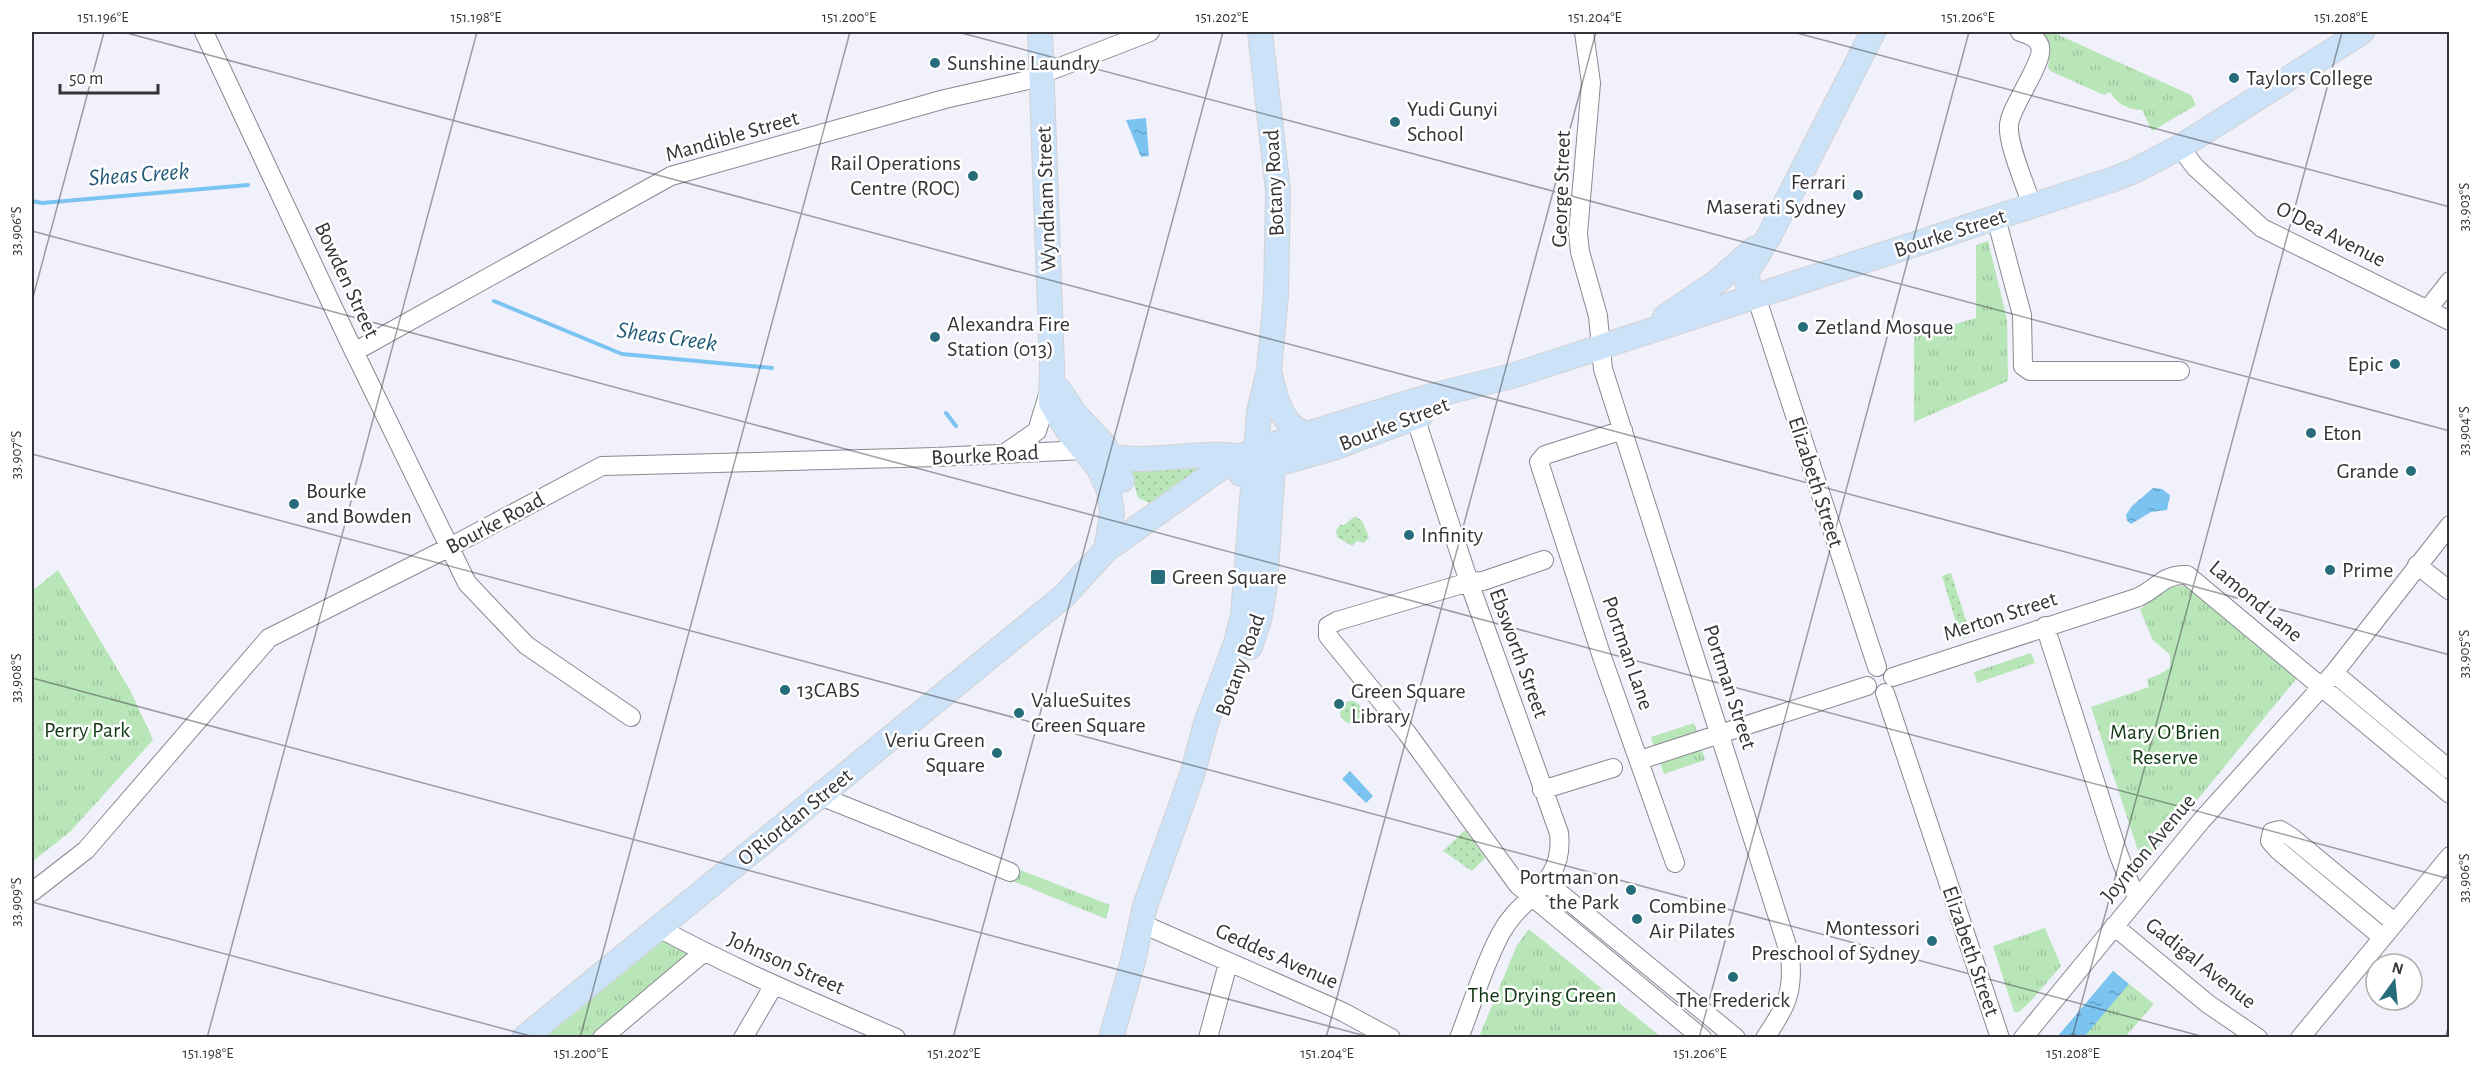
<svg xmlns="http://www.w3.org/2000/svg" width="2481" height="1069" font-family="'Alegreya Sans',sans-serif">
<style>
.grass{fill:url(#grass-dots)}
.park{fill:url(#park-tufts)}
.water{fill:url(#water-ripples)}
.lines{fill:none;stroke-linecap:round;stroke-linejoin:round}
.stream{stroke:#7bc4f1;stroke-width:4}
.minor-casing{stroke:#888992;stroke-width:20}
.major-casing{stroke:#d2d2d3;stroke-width:26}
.minor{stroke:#fff;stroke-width:18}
.major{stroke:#cce2f8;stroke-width:24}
.ticks{fill:none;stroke:#343438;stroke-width:1.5;stroke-opacity:0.45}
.poi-dot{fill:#266c7b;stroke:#fff;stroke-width:2}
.labels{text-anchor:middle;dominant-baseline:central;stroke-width:5;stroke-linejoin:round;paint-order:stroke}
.poi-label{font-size:22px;fill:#343438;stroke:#fff;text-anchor:start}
.street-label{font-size:22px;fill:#343438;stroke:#fff}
.park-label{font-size:22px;fill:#113814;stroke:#fff}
.water-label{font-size:24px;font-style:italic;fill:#245a79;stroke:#fff}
.neatline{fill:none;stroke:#343438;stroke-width:2}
.ticks-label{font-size:15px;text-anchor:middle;fill:#343438}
</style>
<defs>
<pattern id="grass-dots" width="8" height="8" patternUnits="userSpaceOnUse" patternTransform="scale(1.5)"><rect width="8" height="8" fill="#b9e6b9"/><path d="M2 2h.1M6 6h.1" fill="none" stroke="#a0c6a0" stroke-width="1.8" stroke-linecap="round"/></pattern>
<pattern id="park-tufts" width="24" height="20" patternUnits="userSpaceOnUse" patternTransform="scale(1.5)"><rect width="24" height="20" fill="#b9e6b9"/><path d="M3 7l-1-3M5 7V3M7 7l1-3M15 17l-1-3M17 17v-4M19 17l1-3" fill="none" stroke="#a0c6a0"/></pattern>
<pattern id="water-ripples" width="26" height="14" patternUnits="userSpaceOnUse" patternTransform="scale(1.5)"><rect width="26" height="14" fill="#7bc4f1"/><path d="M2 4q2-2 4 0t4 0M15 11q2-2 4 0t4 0" fill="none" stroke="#66a0c4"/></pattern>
</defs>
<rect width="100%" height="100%" fill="#f1f1fb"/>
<path class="grass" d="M1202 466V469L1152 504 1138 498 1131 473 1136 468Z
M1355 516 1362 521 1369 537 1364 543 1357 541 1352 546 1337 537 1336 531 1340 525H1344Z
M1951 573 1971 636 1961 639 1942 576Z
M1340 712a11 11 0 1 1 22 0a11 11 0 1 1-22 0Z
M1465 830 1485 858 1472 871 1443 851Z"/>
<path class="park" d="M2045 32H2052L2191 95 2196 105 2152 131 2142 110C2128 110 2116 103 2110 92L2104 95 2050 71 2048 68 2050 48 2043 36Z
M1988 241 2007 319 2008 381 1914 422V336L1976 318V245Z
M58 570 130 690 153 740 70 832 32 862V591Z
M2185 586 2297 678 2143 866 2091 707 2149 687 2147 679 2160 674 2170 668V655L2152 639 2140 609 2169 587Z
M2031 653 2035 663 1977 683 1974 672Z
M1694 723 1699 737 1655 751 1651 737Z
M1701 747 1705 760 1664 774 1659 760Z
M1013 867 1110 905 1106 919 1008 879Z
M2045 928 2061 966 2031 1001 2019 1012H2014L1993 946Z
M1529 929 1661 1037H1479L1517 945Z
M669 932 690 952 590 1037 544 1038Z
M2113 971 2154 1004 2125 1037 2057 1038Z"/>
<path class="water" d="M1146 118 1149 156 1141 157 1126 120Z
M2153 488 2162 489 2170 495 2167 510 2151 512 2131 524 2127 521 2126 515 2132 506Z
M1350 771 1373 796 1366 803 1342 779Z
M2113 971 2129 984 2084 1037H2059L2058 1036Z"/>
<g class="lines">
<path class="stream" d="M32 201 42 203 248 185
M494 301 622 354 772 368
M946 413 956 426"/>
<g class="minor-casing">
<path id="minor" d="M204 32 347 337 467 583 526 645 631 717
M1584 32 1591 83 1578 233 1580 252 1598 316 1603 369 1790 955C1794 993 1786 1007 1765 1038
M2020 32C2026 34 2036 37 2039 44 2048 58 2010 106 2009 125 2007 144 2026 186 2032 206
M2180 147 2195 167 2262 228 2450 321
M1996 218 2022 315 2023 366 2030 371H2180
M1756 296 1877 667
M2428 309 2450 281
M354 352 671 176 945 99 1024 81 1150 32
M1415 417 1469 582 1559 833C1565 886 1522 894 1501 933 1483 966 1473 1003 1459 1038
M1623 430 1545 455 1539 462 1602 657 1675 863
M1005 453 1037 431 1049 392
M1544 560 1483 581 1469 582 1337 621 1328 626V636L1407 733 1518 885 1702 1038
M2417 565 2450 591
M2045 626 2118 853 2131 886 2138 897
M2334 673 2450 770
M1893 677 2136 598C2157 590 2161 574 2187 575L2450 794
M1885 693 2000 1038
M1640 760 1867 686
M1542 790 1613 768
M820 796 1010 872
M1545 881 1736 1038
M32 892 86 850 269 638 450 547 602 466 936 457 1084 450
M1140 923 1343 1012 1391 1038
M2114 926 2208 1004 2258 1038
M659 928C736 970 816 1003 896 1038
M2382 937 2278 850 2270 841 2272 832 2280 830 2290 836 2394 922
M602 1038 704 952
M743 1038 774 985
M1208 1038 1226 971
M2023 1038 2201 821 2334 673 2450 525
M2300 1038 2450 856"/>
</g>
<g class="major-casing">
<path id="major" d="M1040 32 1052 366 1051 403 1068 431 1098 467 1109 490 1112 514 1106 550
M1756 296 1748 285 1747 272 1768 238 1873 32
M1665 317 1718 281 1754 249
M1269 371C1275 395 1281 431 1311 434
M1060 391 1075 414 1104 445 1122 480
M1098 454C1145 467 1195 449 1242 457
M1241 474 1333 448 1421 415
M1250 647 1259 620 1265 585 1274 450
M524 1038 1064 596 1106 550 1212 474 1241 456 1265 447 1431 396 1512 376 2114 179 2136 170 2180 147 2362 32
M1111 1038 1133 961 1145 906 1192 775 1206 723 1236 643 1243 615 1259 412 1269 370 1276 296 1278 191 1260 32"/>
</g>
<use href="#minor" class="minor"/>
<use href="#major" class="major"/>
</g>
<path class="ticks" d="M123 32 2450 655M958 32 2450 431M1793 32 2450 207M32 231 2450 879M32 301 104 32M32 454 2208 1038M32 678 1373 1038M32 902 538 1038M207 1038 477 32M580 1038 850 32M953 1038 1223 32M1326 1038 1596 32M1699 1038 1969 32M2072 1038 2342 32M2445 1038 2450 1022"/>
<g class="poi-dot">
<circle cx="935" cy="63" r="6"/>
<circle cx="2234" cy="78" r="6"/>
<circle cx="1395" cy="122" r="6"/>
<circle cx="973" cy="176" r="6"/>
<circle cx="1858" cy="195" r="6"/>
<circle cx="1803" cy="327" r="6"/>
<circle cx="935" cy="337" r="6"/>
<circle cx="2395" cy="364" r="6"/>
<circle cx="2311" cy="433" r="6"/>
<circle cx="2411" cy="471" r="6"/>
<circle cx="294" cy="504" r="6"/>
<circle cx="1409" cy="535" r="6"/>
<circle cx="2330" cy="570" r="6"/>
<rect x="1150" y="569" width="16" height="16" rx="3"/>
<circle cx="785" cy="690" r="6"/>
<circle cx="1339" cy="704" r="6"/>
<circle cx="1019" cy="713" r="6"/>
<circle cx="997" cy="753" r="6"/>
<circle cx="1631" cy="890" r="6"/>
<circle cx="1637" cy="919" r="6"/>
<circle cx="1932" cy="941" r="6"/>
<circle cx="1733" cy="977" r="6"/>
</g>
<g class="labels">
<g class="poi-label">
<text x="947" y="63">Sunshine Laundry</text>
<text x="2246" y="78">Taylors College</text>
<text x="1407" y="109">Yudi Gunyi<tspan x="1407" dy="25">School</tspan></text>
<text x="961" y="163" text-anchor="end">Rail Operations<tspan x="961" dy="25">Centre (ROC)</tspan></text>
<text x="1846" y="182" text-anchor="end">Ferrari<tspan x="1846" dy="25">Maserati Sydney</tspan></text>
<text x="947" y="324">Alexandra Fire<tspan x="947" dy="25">Station (013)</tspan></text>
<text x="1815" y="327">Zetland Mosque</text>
<text x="2383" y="364" text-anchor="end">Epic</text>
<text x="2323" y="433">Eton</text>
<text x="2399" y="471" text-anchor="end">Grande</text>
<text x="306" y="491">Bourke<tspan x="306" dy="25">and Bowden</tspan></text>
<text x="1421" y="535">Infinity</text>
<text x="2342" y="570">Prime</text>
<text x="1172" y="577">Green Square</text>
<text x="797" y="690">13CABS</text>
<text x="1351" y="691">Green Square<tspan x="1351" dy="25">Library</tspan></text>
<text x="1031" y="700">ValueSuites<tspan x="1031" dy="25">Green Square</tspan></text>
<text x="985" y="740" text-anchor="end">Veriu Green<tspan x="985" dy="25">Square</tspan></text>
<text x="1619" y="877" text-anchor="end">Portman on<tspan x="1619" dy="25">the Park</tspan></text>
<text x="1649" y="906">Combine<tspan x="1649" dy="25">Air Pilates</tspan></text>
<text x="1920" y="928" text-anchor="end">Montessori<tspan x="1920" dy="25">Preschool of Sydney</tspan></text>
<text x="1733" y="1000" text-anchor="middle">The Frederick</text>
</g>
<g class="street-label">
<text transform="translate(732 136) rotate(-16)">Mandible Street</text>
<text transform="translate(1274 183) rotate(-93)">Botany Road</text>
<text transform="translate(1561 189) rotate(-88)">George Street</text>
<text transform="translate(1046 199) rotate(-92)">Wyndham Street</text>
<text transform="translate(1950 233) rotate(-18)">Bourke Street</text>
<text transform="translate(2331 234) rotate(27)">O'Dea Avenue</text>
<text transform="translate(347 280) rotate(65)">Bowden Street</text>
<text transform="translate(1394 424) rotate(-21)">Bourke Street</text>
<text transform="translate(985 455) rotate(-3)">Bourke Road</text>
<text transform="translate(1816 482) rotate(72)">Elizabeth Street</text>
<text transform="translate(495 523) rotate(-28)">Bourke Road</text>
<text transform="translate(2256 601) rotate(40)">Lamond Lane</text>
<text transform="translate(2000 616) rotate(-18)">Merton Street</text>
<text transform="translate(1519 653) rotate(70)">Ebsworth Street</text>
<text transform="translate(1628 653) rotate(71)">Portman Lane</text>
<text transform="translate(1240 665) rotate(-70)">Botany Road</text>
<text transform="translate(1730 687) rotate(72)">Portman Street</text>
<text transform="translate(795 817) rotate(-39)">O'Riordan Street</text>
<text transform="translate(2148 848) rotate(-50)">Joynton Avenue</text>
<text transform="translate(1971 951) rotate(71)">Elizabeth Street</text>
<text transform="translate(1277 956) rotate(24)">Geddes Avenue</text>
<text transform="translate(786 963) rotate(24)">Johnson Street</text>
<text transform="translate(2201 963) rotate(38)">Gadigal Avenue</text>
</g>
<g class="park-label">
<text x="87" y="730">Perry Park</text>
<text x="2165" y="732">Mary O'Brien<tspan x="2165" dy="25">Reserve</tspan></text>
<text x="1542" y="995">The Drying Green</text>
</g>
<g class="water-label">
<text transform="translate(139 175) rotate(-4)">Sheas Creek</text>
<text transform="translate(667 337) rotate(8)">Sheas Creek</text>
</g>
</g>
<rect width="2481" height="1069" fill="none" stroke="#ffffff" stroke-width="66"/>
<g transform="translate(2394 982) rotate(15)"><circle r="28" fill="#ffffff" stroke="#aeaeaf" stroke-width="1.5"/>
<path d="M0-4.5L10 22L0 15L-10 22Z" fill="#266c7b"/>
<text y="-9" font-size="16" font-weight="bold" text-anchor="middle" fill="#343438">N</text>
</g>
<path d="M60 84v9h98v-9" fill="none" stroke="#343438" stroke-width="3"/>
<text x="69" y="84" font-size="18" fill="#343438" stroke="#ffffff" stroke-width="4.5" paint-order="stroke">50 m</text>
<rect x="33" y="33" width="2415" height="1003" class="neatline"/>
<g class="ticks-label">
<text x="103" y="22">151.196°E</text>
<text x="476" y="22">151.198°E</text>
<text x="849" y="22">151.200°E</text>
<text x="1222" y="22">151.202°E</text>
<text x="1595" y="22">151.204°E</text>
<text x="1968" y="22">151.206°E</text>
<text x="2341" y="22">151.208°E</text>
<text transform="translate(2464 207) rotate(-90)" y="5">33.903°S</text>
<text transform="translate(16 231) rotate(-90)" y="5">33.906°S</text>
<text transform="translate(2464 431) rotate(-90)" y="5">33.904°S</text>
<text transform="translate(16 455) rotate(-90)" y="5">33.907°S</text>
<text transform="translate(2464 654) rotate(-90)" y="5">33.905°S</text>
<text transform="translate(16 678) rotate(-90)" y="5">33.908°S</text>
<text transform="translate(2464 878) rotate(-90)" y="5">33.906°S</text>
<text transform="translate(16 902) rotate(-90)" y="5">33.909°S</text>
<text x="208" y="1058">151.198°E</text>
<text x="581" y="1058">151.200°E</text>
<text x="954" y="1058">151.202°E</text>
<text x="1327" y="1058">151.204°E</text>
<text x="1700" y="1058">151.206°E</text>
<text x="2073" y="1058">151.208°E</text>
</g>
</svg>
